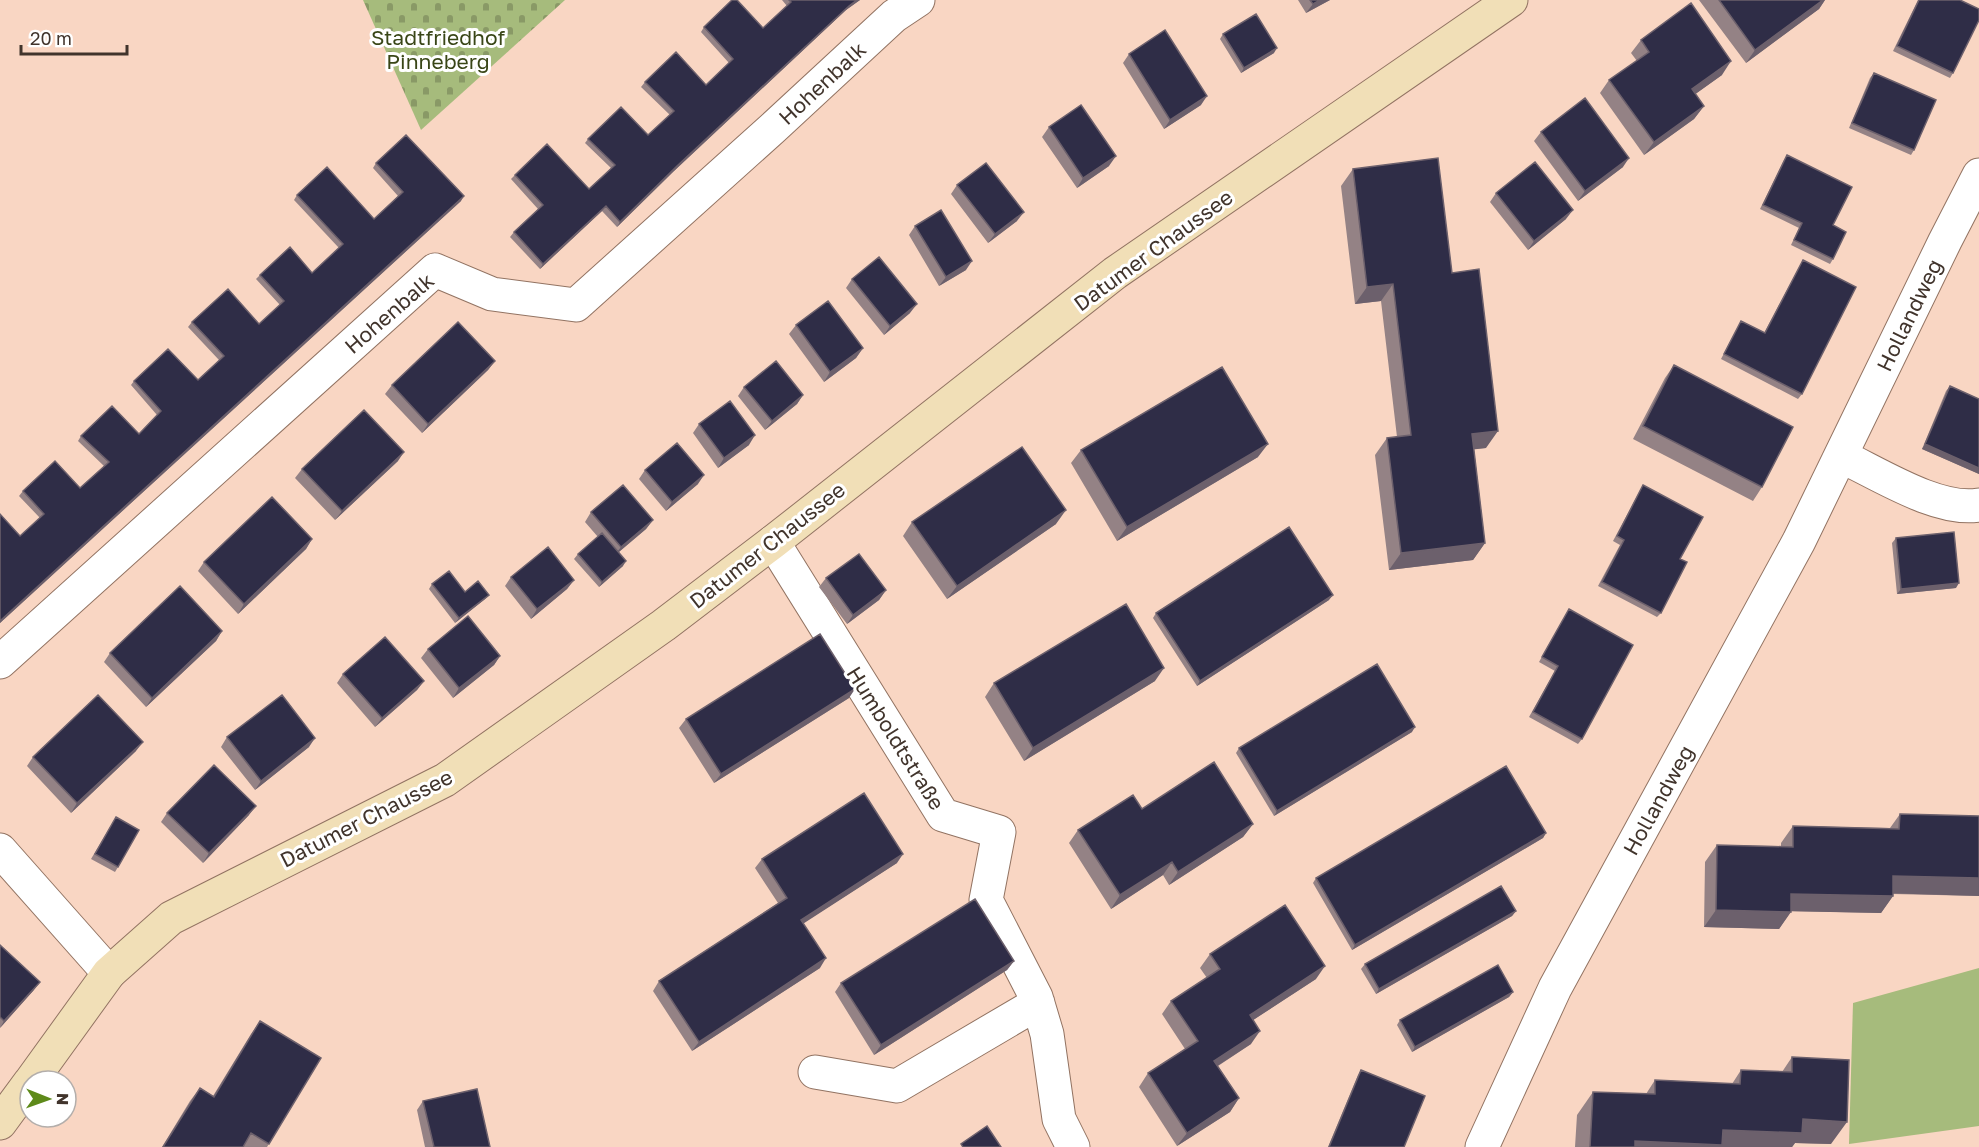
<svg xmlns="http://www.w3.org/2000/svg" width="1979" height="1147" font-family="'Golos Text',sans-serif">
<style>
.cemetery{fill:url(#cemetery-stones)}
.park{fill:#a6bb7c}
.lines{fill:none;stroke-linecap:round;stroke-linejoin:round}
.street-casing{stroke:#927362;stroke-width:35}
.secondary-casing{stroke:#927362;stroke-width:35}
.street{stroke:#fff;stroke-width:33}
.secondary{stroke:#f1dfb7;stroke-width:33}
.wall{fill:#948285}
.shaded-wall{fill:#6c606c}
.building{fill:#2f2d47;stroke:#6c606c;stroke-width:1.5}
.labels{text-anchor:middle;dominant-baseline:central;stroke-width:6;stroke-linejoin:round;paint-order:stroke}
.park-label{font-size:21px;fill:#394617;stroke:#fff}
.street-label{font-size:21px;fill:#41342c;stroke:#fff}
</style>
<defs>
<pattern id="cemetery-stones" width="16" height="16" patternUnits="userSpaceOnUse" patternTransform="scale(1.5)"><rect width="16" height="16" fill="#a6bb7c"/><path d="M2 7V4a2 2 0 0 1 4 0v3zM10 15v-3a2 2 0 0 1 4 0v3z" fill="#899966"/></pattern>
</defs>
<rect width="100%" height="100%" fill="#f9d6c3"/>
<path class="cemetery" d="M363 0H565L421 130Z"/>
<path class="park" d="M1979 968V1126L1849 1144 1853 1003Z"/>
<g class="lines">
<g class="street-casing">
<path id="street" d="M1841 456C1879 474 1938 512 1979 505
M773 542 943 815 999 832 986 900 1036 997 1047 1034 1059 1119 1073 1147
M0 662 435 270 492 294 576 305 773 128 894 16 918 0
M0 850 109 973
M815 1072 897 1086 1038 1003
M1482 1147 1555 988 1799 541 1945 241 1979 175"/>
</g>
<g class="secondary-casing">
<path id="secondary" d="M31 1081 109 973 171 918 445 780 664 625 773 542 1115 273 1511 0
M0 1123 30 1082"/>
</g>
<use href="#street" class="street"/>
<use href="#secondary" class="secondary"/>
</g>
<path class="wall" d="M782 0H860L846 10 674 171 617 227 602 211 540 269 510 237 514 232 538 209 511 179 515 175 589 189 611 168 585 143 588 139 648 135 670 115 641 87 645 82 706 85 729 63 701 32 704 27 763 28 787 6Z
M1298 0H1330L1306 13Z
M1699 0H1825L1819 9 1746 63Z
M1918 0H1960L1953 73 1950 78 1893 51Z
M1223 34 1274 53 1241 73 1220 39Z
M1641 40 1722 75 1695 94 1704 106 1694 119 1644 155 1600 93 1609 80 1637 61 1631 53Z
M1129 54 1201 105 1164 129 1123 63Z
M1874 73 1914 150 1911 155 1849 128 1870 78Z
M1049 127 1109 166 1077 188 1042 137Z
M1541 132 1623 167 1578 201 1534 141Z
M1787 155 1833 225V259L1830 264 1791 245 1799 228 1760 209 1784 160Z
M376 163 461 201 0 623V514L20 536 40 518 19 496 23 491 80 488 104 466 78 441 81 436 139 434 157 415 131 385 134 381 198 380 219 360 188 327 192 322 259 324 280 305 256 279 260 275 312 273 339 248 294 200 297 195 374 219 398 196 373 168Z
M1353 169 1452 273 1486 448 1474 449 1485 543 1473 560 1389 570 1375 455 1387 438 1397 437 1381 301 1355 304 1341 186Z
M957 185 1017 221 988 243 951 194Z
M1496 193 1566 219 1528 250 1490 202Z
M915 226 966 270 939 286 909 235Z
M1803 260 1802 394 1798 399 1721 359 1741 321 1764 333Z
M852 279 910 313 884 335 846 288Z
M796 325 863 348 856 358 824 382 789 334Z
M495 361 488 370 422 433 385 394 392 385Z
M1674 365 1762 487 1753 501 1633 439 1665 378Z
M1950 386 1979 399V474L1922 449 1946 391Z
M744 387 803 395 797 404 765 430 738 396Z
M699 424 749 445 718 468 693 433Z
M1081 450 1258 457 1117 541 1071 463Z
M398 461 335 520 295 478 302 469Z
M645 470 698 484 666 511 639 479Z
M1643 485 1680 559 1661 613 1657 617 1598 586 1620 545 1613 541Z
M591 512 653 520 646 529 619 552 623 566 599 587 574 559 578 554 598 537 585 522Z
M912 522 1056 524 947 599 903 536Z
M1896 538 1956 588 1897 594 1892 543Z
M312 539 306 549 238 614 198 571 204 562Z
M511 577 574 580 567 589 531 619 505 586Z
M826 578 886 590 879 600 847 624 819 587Z
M432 584 465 592 489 595 485 599 455 623 429 589Z
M1329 600 1197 686 1153 618 1156 613Z
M1569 609 1582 739 1578 744 1529 717 1555 671 1539 662Z
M222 631 216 641 146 707 104 662 110 653Z
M428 649 500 656 494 665 453 698 421 658Z
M343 674 424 681 417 690 375 727 337 683Z
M1155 681 1024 761 985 697 994 683Z
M849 698 714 783 679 728 686 719Z
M1412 732 1274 816 1236 753 1239 748Z
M227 737 309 747 255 790 221 747Z
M136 751 71 813 27 766 33 757Z
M167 813 249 815 203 863 161 822Z
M1900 814 1979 816V896L1893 894V896L1881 913 1791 911 1779 929 1704 927 1705 862 1717 845 1781 846V843L1793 826 1890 828Z
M116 817 118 867 115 872 91 859Z
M1253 824 1243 837 1169 885 1163 875 1111 909 1069 843 1078 830Z
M1546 833 1543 838 1352 950 1313 883 1316 878Z
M762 859 897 863 803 923 820 968 692 1051 653 991 659 981 778 903 755 868Z
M1516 911 1512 916 1376 994 1361 969 1365 964Z
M0 945 40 982 33 991 0 1028Z
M1210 954 1316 979 1253 1020 1251 1044 1218 1066 1239 1098 1230 1112 1177 1146 1139 1087 1148 1073 1185 1049 1162 1014 1171 1001 1207 978 1200 968Z
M1014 961 1007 970 874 1055 835 992 841 983Z
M1513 992 1509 997 1412 1052 1397 1025 1400 1020Z
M260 1021 321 1058 267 1147H162L190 1101 200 1088 213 1096 251 1034Z
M1792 1057 1831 1144 1795 1143 1792 1147H1575L1577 1115 1593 1092 1646 1094 1655 1080 1732 1084 1741 1070 1782 1072Z
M1361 1070 1404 1147H1328L1358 1075Z
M423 1101 490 1147H425L417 1110Z"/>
<path class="shaded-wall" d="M857 0H860L846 10 674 171 617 227 620 222 677 166 849 6Z
M1320 0H1330L1306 13 1313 4Z
M1823 0H1825L1819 9 1746 63 1755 50Z
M1277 48 1274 53 1241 73 1244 68Z
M1731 61 1722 75 1683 103 1692 89Z
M1207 96 1201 105 1164 129 1170 120Z
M1704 106 1694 119 1644 155 1654 142Z
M1116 156 1109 166 1077 188 1083 178Z
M1629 158 1623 167 1578 201 1585 191Z
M464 196 461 201 0 623V621Z
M606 206 602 211 540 269 543 264Z
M1573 210 1566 219 1528 250 1534 241Z
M1024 212 1017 221 988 243 995 234Z
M972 261 966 270 939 286 946 277Z
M1393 284 1381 301 1355 304 1367 287Z
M917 304 910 313 884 335 890 326Z
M863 348 856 358 824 382 830 372Z
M495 361 488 370 422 433 428 424Z
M803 395 797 404 765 430 772 421Z
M1498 431 1486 448 1460 451 1472 434Z
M755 435 749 445 718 468 724 458Z
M1268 444 1258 457 1117 541 1127 527Z
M1925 444 1979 468V474L1922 449Z
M404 452 398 461 335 520 342 511Z
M704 475 698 484 666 511 672 502Z
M1066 510 1056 524 947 599 957 586Z
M653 520 646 529 614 556 621 547Z
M312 539 306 549 238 614 244 604Z
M1485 543 1473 560 1389 570 1401 553Z
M626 561 623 566 599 587 602 582Z
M574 580 567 589 531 619 537 609Z
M1959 583 1956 588 1897 594 1901 589Z
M886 590 879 600 847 624 853 615Z
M489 595 485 599 455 623 459 618Z
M1333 595 1329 600 1197 686 1200 681Z
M222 631 216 641 146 707 152 698Z
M500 656 494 665 453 698 459 688Z
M1164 668 1155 681 1024 761 1033 748Z
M424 681 417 690 375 727 382 718Z
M855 689 849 698 714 783 721 774Z
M1415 727 1412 732 1274 816 1277 811Z
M315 738 309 747 255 790 261 781Z
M143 742 136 751 71 813 77 803Z
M256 806 249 815 203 863 209 853Z
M1253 824 1243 837 1169 885 1178 872Z
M1546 833 1543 838 1352 950 1355 945Z
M903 854 897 863 795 929 801 920Z
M1172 862 1163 875 1111 909 1120 895Z
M1893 876 1979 878V896L1881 893Z
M1791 894 1893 896 1881 913 1779 911Z
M1716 910 1791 912 1779 929 1704 927Z
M1516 911 1512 916 1376 994 1379 989Z
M826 958 820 968 692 1051 699 1042Z
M1014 961 1007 970 874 1055 881 1045Z
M1325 966 1316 979 1241 1028 1250 1015Z
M40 982 33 991 0 1028 4 1021Z
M1513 992 1509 997 1412 1052 1415 1047Z
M1260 1031 1251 1044 1205 1074 1214 1061Z
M1239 1098 1230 1112 1177 1146 1187 1133Z
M1803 1119 1847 1122 1831 1144 1795 1143 1792 1147H1631L1635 1141Z"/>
<path class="building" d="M732 0H737L763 28 791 2 789 0H857L849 6 677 166 620 222 606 206 543 264 514 232 543 205 515 175 547 144 589 189 615 165 588 139 621 107 648 135 674 111 645 82 676 52 706 85 733 59 704 27Z
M1310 0H1320L1313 4Z
M1719 0H1823L1755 50Z
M1919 0H1960L1979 9V20L1953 73 1897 46Z
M1691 3 1731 61 1692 89 1704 106 1654 142 1609 80 1649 52 1641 40Z
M1256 14 1277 48 1244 68 1223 34Z
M1165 30 1207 96 1170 120 1129 54Z
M1874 73 1936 100 1914 150 1852 123Z
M1585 98 1629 158 1585 191 1541 132Z
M1081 105 1116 156 1083 178 1049 127Z
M406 135 464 196 0 621V514L20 536 44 514 23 491 55 461 80 488 109 462 81 436 112 406 139 434 161 411 134 381 168 349 198 380 224 356 192 322 228 289 259 324 284 301 260 275 290 247 312 273 343 244 297 195 327 167 374 219 403 192 376 163Z
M1787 155 1852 187 1833 225 1846 232 1833 259 1794 240 1802 223 1763 205Z
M1438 158 1452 273 1479 269 1498 431 1472 434 1485 543 1401 553 1387 438 1411 435 1393 284 1367 287 1353 169Z
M1535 162 1573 210 1534 241 1496 193Z
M986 163 1024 212 995 234 957 185Z
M941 210 972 261 946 277 915 226Z
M879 257 917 304 890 326 852 279Z
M1803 260 1856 287 1802 394 1724 354 1741 321 1765 333Z
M828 301 863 348 830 372 796 325Z
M458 322 495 361 428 424 392 385Z
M776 361 803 395 772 421 744 387Z
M1674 365 1793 427 1762 487 1643 426Z
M1222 367 1268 444 1127 527 1081 450Z
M1950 386 1979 399V468L1925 444Z
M730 401 755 435 724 458 699 424Z
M364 410 404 452 342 511 302 469Z
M677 443 704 475 672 502 645 470Z
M1022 447 1066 510 957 586 912 522Z
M623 485 653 520 621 547 591 512Z
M1643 485 1703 517 1680 559 1687 562 1661 613 1602 582 1624 540 1617 536Z
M272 497 312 539 244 604 204 562Z
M1289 527 1333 595 1200 681 1156 613Z
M1954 532 1959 583 1901 589 1896 538Z
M602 533 626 561 602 582 578 554Z
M548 547 574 580 537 609 511 577Z
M859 554 886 590 853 615 826 578Z
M449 571 465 592 478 581 489 595 459 618 432 584Z
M180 586 222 631 152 698 110 653Z
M1126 604 1164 668 1033 748 994 683Z
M1569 609 1633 645 1582 739 1533 712 1558 666 1542 657Z
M468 616 500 656 459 688 428 649Z
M820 634 855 689 721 774 686 719Z
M385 637 424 681 382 718 343 674Z
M1377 664 1415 727 1277 811 1239 748Z
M98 695 143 742 77 803 33 757Z
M282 695 315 738 261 781 227 737Z
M1214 762 1253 824 1178 872 1172 862 1120 895 1078 830 1133 795 1142 809Z
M214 765 256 806 209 853 167 813Z
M1506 766 1546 833 1355 945 1316 878Z
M864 793 903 854 801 920 826 958 699 1042 659 981 787 898 762 859Z
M1900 814 1979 816V878L1893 876V896L1791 894V912L1716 910 1717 845 1793 847V826L1899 829Z
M116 817 139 830 118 867 95 854Z
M1501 886 1516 911 1379 989 1365 964Z
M975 899 1014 961 881 1045 841 983Z
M1285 905 1325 966 1250 1015 1260 1031 1214 1061 1239 1098 1187 1133 1148 1073 1198 1041 1171 1001 1220 969 1210 954Z
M0 945 40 982 4 1021 0 1017Z
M1498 965 1513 992 1415 1047 1400 1020Z
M260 1021 321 1058 269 1144 251 1133 243 1147H163L200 1088 214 1097Z
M1792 1057 1849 1060 1847 1122 1803 1119 1802 1133 1723 1130 1722 1145 1635 1141V1147H1590L1593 1092 1655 1094V1080L1740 1084 1741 1070 1792 1072Z
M1361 1070 1425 1096 1404 1147H1329Z
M477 1089 490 1147H434L423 1101Z
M987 1126 1001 1147H963L961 1144Z"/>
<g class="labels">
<g class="park-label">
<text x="438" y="37">Stadtfriedhof<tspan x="438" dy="24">Pinneberg</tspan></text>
</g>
<g class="street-label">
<text transform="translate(822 83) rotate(-43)">Hohenbalk</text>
<text transform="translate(1153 250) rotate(-36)">Datumer Chaussee</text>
<text transform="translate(389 313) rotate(-41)">Hohenbalk</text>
<text transform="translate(1909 315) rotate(-64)">Hollandweg</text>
<text transform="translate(767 545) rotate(-38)">Datumer Chaussee</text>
<text transform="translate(896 738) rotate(58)">Humboldtstraße</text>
<text transform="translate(1658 800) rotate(-61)">Hollandweg</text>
<text transform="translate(366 818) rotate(-27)">Datumer Chaussee</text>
</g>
</g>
<g transform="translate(48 1099) rotate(91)"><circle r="28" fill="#ffffff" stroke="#b3aeab" stroke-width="1.5"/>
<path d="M0-4.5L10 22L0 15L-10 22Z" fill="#5e8a1a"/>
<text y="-9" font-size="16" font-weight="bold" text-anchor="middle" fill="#41342c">N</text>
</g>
<path d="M21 45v9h106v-9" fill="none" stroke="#41342c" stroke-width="3"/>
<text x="30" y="45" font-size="18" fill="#41342c" stroke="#ffffff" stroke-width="4.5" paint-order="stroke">20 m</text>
</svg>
